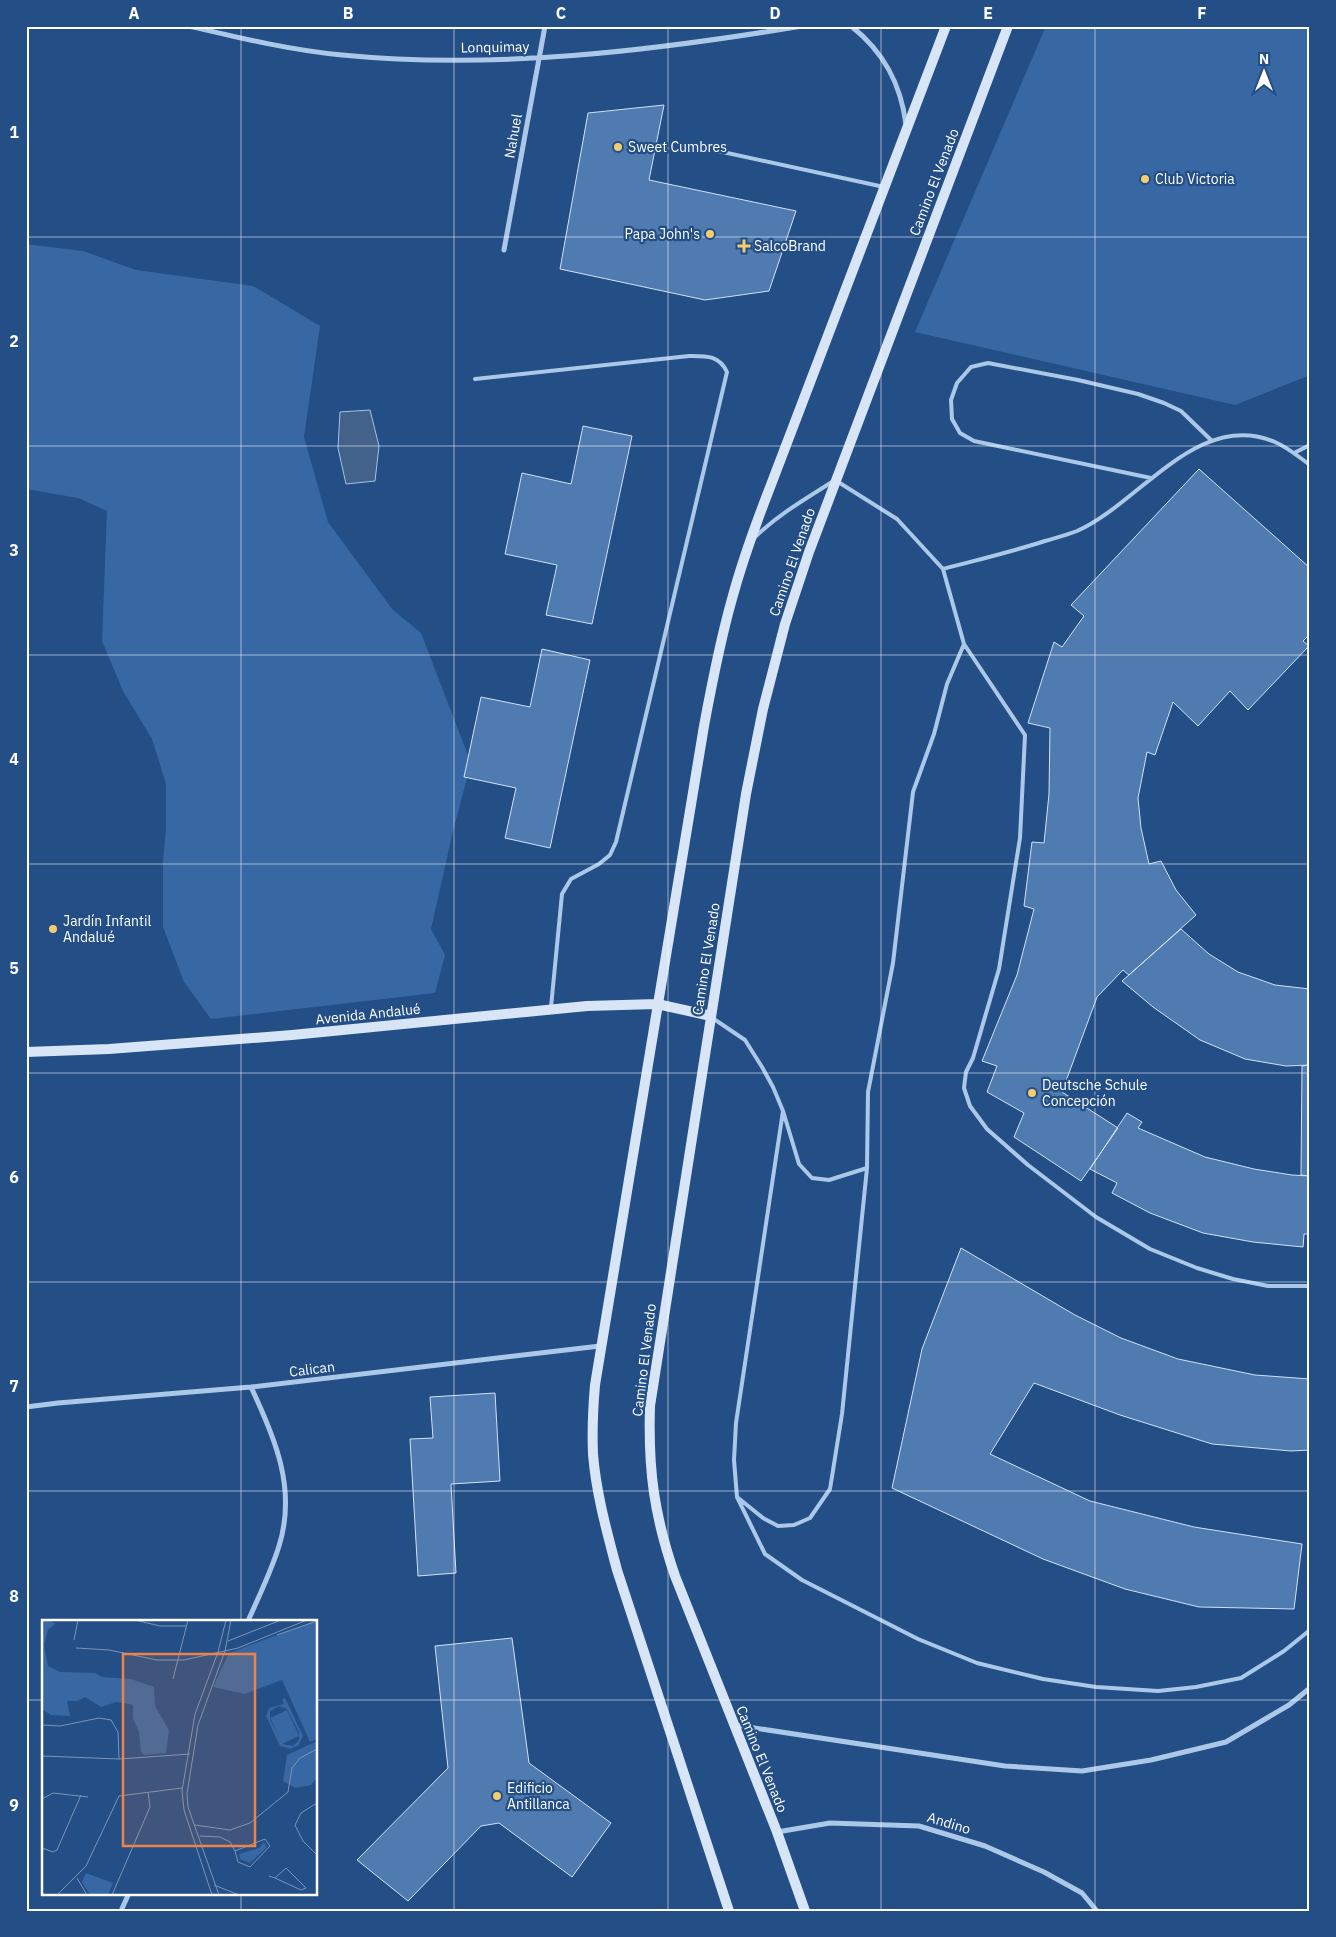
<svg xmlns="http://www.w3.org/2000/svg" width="1336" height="1937" font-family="'IBM Plex Sans',sans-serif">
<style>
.green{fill:#3768a3}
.water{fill:#426289;stroke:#a0c3ea}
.building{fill:#507bb0;stroke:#d1e2f7}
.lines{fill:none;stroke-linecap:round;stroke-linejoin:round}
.lane{stroke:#acc8e9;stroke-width:4}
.street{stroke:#acc8e9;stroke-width:5}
.secondary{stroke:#d7e5f7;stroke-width:10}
.grid{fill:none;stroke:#fff;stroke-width:1;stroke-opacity:0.55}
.poi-dot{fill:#f4cd6f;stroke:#234e86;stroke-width:2}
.labels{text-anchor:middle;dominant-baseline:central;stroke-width:4.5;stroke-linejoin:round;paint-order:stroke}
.street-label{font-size:14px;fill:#fff;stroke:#234e86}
.poi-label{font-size:14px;fill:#fff;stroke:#234e86;text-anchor:start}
.inset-road{fill:none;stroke:#7b95b6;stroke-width:1}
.view{fill:#ee8249;fill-opacity:0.15;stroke:#ee8249;stroke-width:2.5}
.inset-edge{fill:none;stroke:#fff;stroke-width:2.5}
.neatline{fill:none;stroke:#fff;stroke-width:2}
.grid-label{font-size:16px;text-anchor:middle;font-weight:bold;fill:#fff}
</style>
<rect width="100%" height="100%" fill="#234e86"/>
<path class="green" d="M1046 26H1310V375L1235 405 915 332Z
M26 244 83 251 136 270 253 286 320 326 304 437 328 522 392 609 421 633 471 763 453 831 431 929 445 955 435 993 211 1019 184 982 163 927V861L166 829V784L152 739 123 691 102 641 107 511 78 498 26 489Z"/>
<path class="water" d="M370 410 379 446 375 481 346 484 338 448 340 412Z"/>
<path class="building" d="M664 105 649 180 796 211 769 291 705 300 560 269 588 113Z
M583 426 632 436 592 624 546 615 557 565 505 554 522 473 571 484Z
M1199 469 1310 568V634L1303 641 1309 646 1248 710 1230 691 1198 726 1173 702 1155 755 1147 752 1138 798 1141 828 1149 864 1161 861 1176 890 1196 915 1129 975 1123 970 1097 997 1062 1092 1118 1128 1081 1181 1014 1137 1024 1113 987 1092 997 1066 982 1061 1017 975 1034 909 1024 906 1032 842 1044 843 1049 794 1050 728 1028 723 1054 642 1062 647 1084 616 1071 605Z
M542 649 590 660 550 848 505 838 516 788 464 777 481 697 530 707Z
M1181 929 1209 954 1238 972 1275 985 1310 989V1065L1286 1066 1245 1059 1200 1040 1153 1007 1122 981Z
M1310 1065V1176L1301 1175 1302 1066Z
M1127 1113 1142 1122 1138 1128 1205 1157 1254 1169 1292 1175 1310 1176V1234H1304L1303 1247 1253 1242 1203 1233 1150 1213 1112 1193 1117 1183 1090 1169Z
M961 1248 1075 1315 1121 1338 1178 1359 1255 1375 1310 1379V1450L1291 1451 1212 1444 1120 1415 1034 1383 990 1454 1090 1501 1194 1527 1302 1544 1294 1609 1199 1607 1125 1589 1043 1559 892 1488 922 1349Z
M495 1393 500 1481 451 1484 456 1573 418 1576 410 1439 433 1438 430 1397Z
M512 1638 529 1763 611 1823 572 1877 499 1823 481 1826 408 1901 357 1860 448 1768 435 1646Z"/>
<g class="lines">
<path class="lane" d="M686 144 884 187
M475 379 689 356C706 356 719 355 727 372L616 842 610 855 599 864 571 879 562 894 551 1007
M1294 453 1310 445
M1151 478 974 441 960 433 952 419 951 400 957 383 971 367 988 363 1078 380 1138 394 1164 403 1181 411 1212 441
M943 569C977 560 1011 552 1045 541 1055 538 1067 535 1077 531 1139 504 1198 409 1275 442 1287 447 1299 457 1310 465
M964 644 1025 735 1020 838 999 969 973 1058 966 1072 964 1088 970 1106 987 1129 1028 1165 1096 1217 1150 1249 1197 1268 1233 1279 1268 1286H1310
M711 1017 745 1040 762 1067 773 1087 783 1111 799 1164 812 1178 829 1180 867 1168
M783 1111 736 1423 734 1460 737 1497 765 1554 802 1580 918 1639 977 1663 1043 1679 1096 1687 1158 1691 1196 1687 1241 1678 1284 1651 1310 1630
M737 1497 763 1518 778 1526 794 1525 810 1518 830 1489 842 1414 867 1168 868 1092 893 963 913 792 934 734 947 684 964 644 943 569 897 519 835 480C807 498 779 514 755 537"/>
<path class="street" d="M189 26C240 38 290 50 342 55 495 70 651 51 802 26
M851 26C884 52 901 84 906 125
M504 250 545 26
M26 1407 58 1403 251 1387 600 1346
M248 1621C259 1596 271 1572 279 1546 297 1489 275 1438 251 1387
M735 1725 1005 1766 1082 1771 1151 1760 1226 1742 1289 1705 1310 1688
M777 1832 830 1823 919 1826 985 1846 1044 1872 1082 1893 1097 1911
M121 1911 129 1893"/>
<path class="secondary" d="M26 1052 109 1049 292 1035 587 1006 657 1004 711 1016
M729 1911 617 1570C607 1532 596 1493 593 1454 592 1431 593 1408 595 1385L704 726C712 683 720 641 732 599 742 562 755 526 769 490L946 26
M805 1911 777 1832 675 1576C654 1515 648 1470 650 1406L746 794 763 709 785 624 809 552 1008 26"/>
</g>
<path class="grid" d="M241 26V1621M454 26V1911M668 26V1911M881 26V1911M1095 26V1911M26 237H1310M26 446H1310M26 655H1310M26 864H1310M26 1073H1310M26 1282H1310M26 1491H1310M26 1700H44M316 1700H1310M241 1893V1911"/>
<g class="poi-dot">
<circle cx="618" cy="147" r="5"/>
<circle cx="1145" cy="179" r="5"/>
<circle cx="710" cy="234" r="5"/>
<path d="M741.5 238.5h5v5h5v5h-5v5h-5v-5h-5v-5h5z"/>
<circle cx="53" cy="929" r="5"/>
<circle cx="1032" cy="1093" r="5"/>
<circle cx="497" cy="1796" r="5"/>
</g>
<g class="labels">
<g class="street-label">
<text transform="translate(495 47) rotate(-1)">Lonquimay</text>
<text transform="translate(513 136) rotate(-80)">Nahuel</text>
<text transform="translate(934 182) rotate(-69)">Camino El Venado</text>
<text transform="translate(792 562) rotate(-71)">Camino El Venado</text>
<text transform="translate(706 959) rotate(-81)">Camino El Venado</text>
<text transform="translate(368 1014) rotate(-6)">Avenida Andalué</text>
<text transform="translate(644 1360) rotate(-83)">Camino El Venado</text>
<text transform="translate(312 1369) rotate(-7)">Calican</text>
<text transform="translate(762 1759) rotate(68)">Camino El Venado</text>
<text transform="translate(949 1823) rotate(17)">Andino</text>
</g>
<g class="poi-label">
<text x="628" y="147">Sweet Cumbres</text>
<text x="1155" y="179">Club Victoria</text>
<text x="700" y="234" text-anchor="end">Papa John's</text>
<text x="754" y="246">SalcoBrand</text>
<text x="63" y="921">Jardín Infantil<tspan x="63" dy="16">Andalué</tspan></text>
<text x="1042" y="1085">Deutsche Schule<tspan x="1042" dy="16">Concepción</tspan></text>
<text x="507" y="1788">Edificio<tspan x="507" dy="16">Antillanca</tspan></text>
</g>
</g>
<g transform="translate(42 1620)">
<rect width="275" height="275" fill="#234e86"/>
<path d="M0 0H9L13 4 6 10 2 25 6 46 18 52 53 53 60 57 89 59 112 67 113 86 127 110 124 133 102 135 99 132 97 112 91 98V85L88 84 74 82 59 87 43 77 36 81H25L28 96 9 95 0 89ZM275 0V119L268 122 240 60 203 74 171 67 187 33ZM243 78 261 116 257 125 248 129 238 126 224 96 227 88 242 84 240 79ZM237 86 245 89 257 112V120L251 126 240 124 257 116 245 90 228 98 238 118 228 100V91ZM275 121V158L269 165 253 168 241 161 245 135ZM222 222 225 227 208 243 198 239 197 234 217 228ZM44 253 71 263 66 275H48L40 262Z" fill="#3768a3" fill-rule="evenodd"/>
<path class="inset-road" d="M93 0 118 6H144M235 15 275 1M32 20 36 0M186 21 239 0M34 28 67 30 115 40H142L196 28 265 0M131 59 146 0M0 105 18 106 57 98 69 100 76 112 77 139M0 136 77 139 148 134M0 179 11 173 46 177M275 183 259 193 253 205 261 221 275 235M153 205 188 210 208 203 246 172 250 148 258 138 275 129M158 216 178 217 188 222 193 231M223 219 228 226 208 247 196 242 193 231ZM0 228 11 232 15 230 39 175M227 256 233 258 259 270 264 268 244 248 233 258M35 258 45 275M172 265 197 275M15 275 44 246 77 176 140 168M70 275 108 187 106 172M170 275 142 190 140 171 153 94 176 32 184 0M177 275 146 187 145 174 156 105 183 31 189 0"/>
<path class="view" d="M81 34H213V226H81Z"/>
<rect width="275" height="275" class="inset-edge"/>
</g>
<rect width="1336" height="1937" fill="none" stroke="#234e86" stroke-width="55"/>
<g transform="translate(1264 72)" stroke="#234e86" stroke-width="4" paint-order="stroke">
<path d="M0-4L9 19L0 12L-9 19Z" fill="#ffffff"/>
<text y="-8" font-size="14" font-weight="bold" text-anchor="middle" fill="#ffffff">N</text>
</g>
<rect x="28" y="28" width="1280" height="1882" class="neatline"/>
<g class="grid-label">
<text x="134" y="19">A</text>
<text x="348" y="19">B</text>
<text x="561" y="19">C</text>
<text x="775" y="19">D</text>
<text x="988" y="19">E</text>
<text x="1202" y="19">F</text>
<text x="14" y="138">1</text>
<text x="14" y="347">2</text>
<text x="14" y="556">3</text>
<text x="14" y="765">4</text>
<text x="14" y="974">5</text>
<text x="14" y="1183">6</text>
<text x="14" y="1392">7</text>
<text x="14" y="1602">8</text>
<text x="14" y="1811">9</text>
</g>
</svg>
